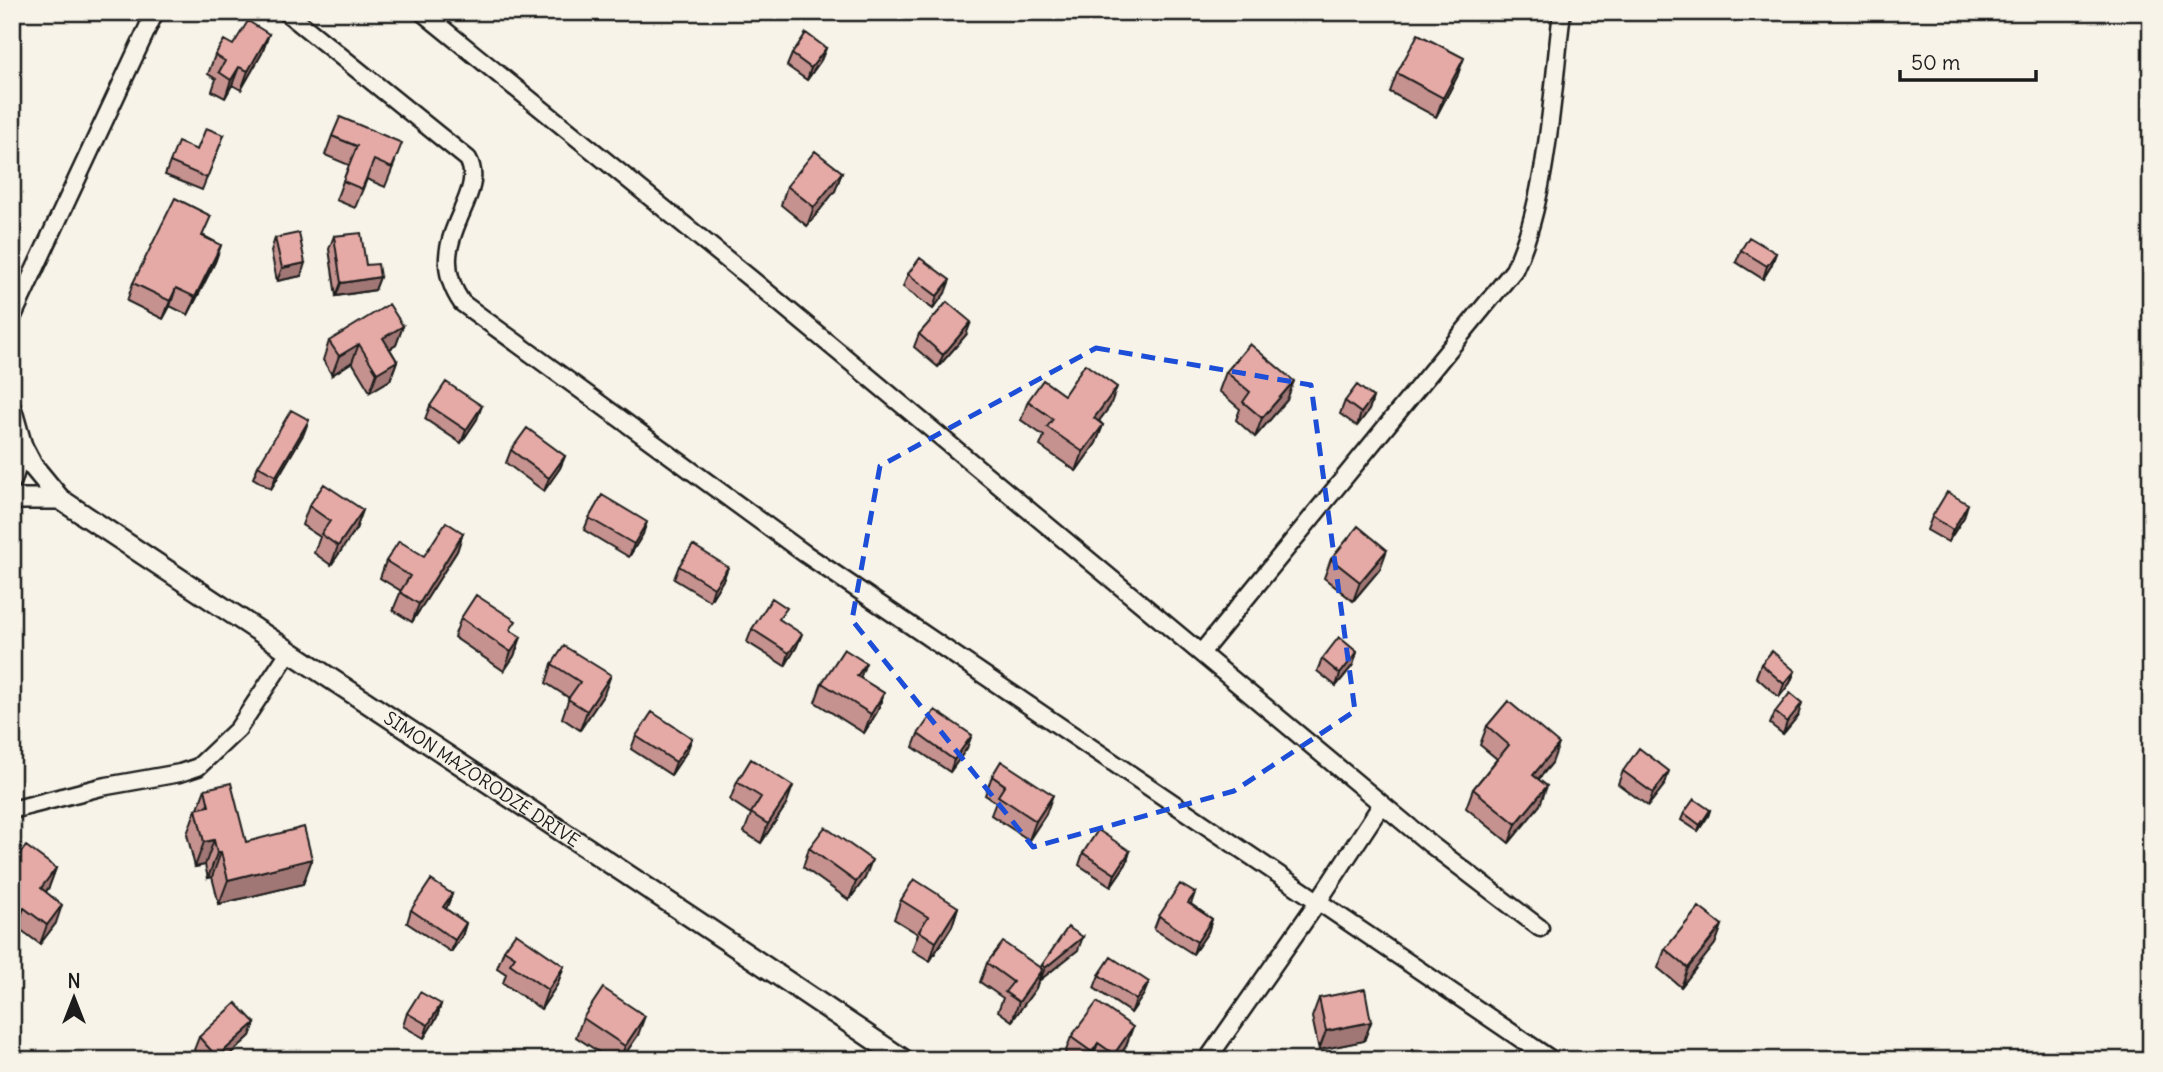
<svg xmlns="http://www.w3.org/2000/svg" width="2163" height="1072" font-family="Delius,sans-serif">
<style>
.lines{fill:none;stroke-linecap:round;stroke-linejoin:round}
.minor-casing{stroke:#1c1c1c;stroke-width:21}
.tertiary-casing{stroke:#1c1c1c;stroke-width:24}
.minor{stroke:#f7f3e8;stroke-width:16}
.tertiary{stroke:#f7f3e8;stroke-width:19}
.wall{fill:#c5928f;stroke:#1c1c1c;stroke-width:2}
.shaded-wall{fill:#a07774;stroke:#1c1c1c;stroke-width:2}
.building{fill:#e5aaa6;stroke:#1c1c1c;stroke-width:2}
.marked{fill:none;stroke:#1d4ed8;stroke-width:5;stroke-dasharray:14 9;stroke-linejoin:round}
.labels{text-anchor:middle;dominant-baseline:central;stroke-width:7;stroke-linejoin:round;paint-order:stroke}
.street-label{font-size:18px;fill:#1c1c1c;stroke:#f7f3e8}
</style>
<rect width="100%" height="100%" fill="#f7f3e8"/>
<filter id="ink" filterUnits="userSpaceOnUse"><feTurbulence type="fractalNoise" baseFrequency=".0143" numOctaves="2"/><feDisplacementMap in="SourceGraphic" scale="14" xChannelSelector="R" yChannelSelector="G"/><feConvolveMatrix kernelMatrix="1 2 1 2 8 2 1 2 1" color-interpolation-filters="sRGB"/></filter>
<g filter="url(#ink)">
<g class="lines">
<g class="minor-casing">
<path id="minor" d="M286 12 468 159C490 198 419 241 462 303L804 553 1552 1060
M422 12 751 279 1430 844 1540 928
M12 318 155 12
M1201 653 1514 270C1548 199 1552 92 1562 12
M12 810 101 787 180 773 198 767 238 729 289 652
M1207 1060 1317 903 1382 804"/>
</g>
<g class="tertiary-casing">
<g id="tertiary">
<path d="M12 411 22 446 12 479"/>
<path id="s1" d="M22 446 32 465 60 499C341 687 624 870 904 1060"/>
<path d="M12 499H60"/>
</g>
</g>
<use href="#minor" class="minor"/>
<use href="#tertiary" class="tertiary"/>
</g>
<path class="wall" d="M269 34 262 53 241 90 232 85 225 98 212 91 216 79 208 74 215 55 233 45Z
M826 48 821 60 807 80 787 66 792 54Z
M1397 73 1457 77 1436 117 1390 92Z
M224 135 202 190 165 175 170 162 197 150Z
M332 136 395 162 385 187 367 179 355 208 336 200 349 165 325 155Z
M842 172 835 191 807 226 781 205 787 186Z
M204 236 221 245 215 262 188 315 170 306 163 319 127 301 133 283Z
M334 236 380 277 375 290 336 296 329 249Z
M275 238 301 276 277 281 271 251Z
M1741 250 1776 253 1771 266 1763 279 1736 262Z
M908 274 945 293 933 309 903 287Z
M403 326 396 345 390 349 397 361 390 380 370 392 352 362 332 375 323 360 329 341Z
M919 334 966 335 938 367 914 347Z
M1226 372 1287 400 1255 437 1236 420 1240 409 1219 391Z
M1064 395 1110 406 1099 421 1103 425 1096 443 1076 471 1040 446 1044 436 1021 420 1028 401Z
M1373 397 1369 410 1357 426 1340 414 1345 401Z
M430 406 477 419 461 443 425 419Z
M304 433 271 489 253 478 258 466Z
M511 450 565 456 560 468 544 491 506 463Z
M309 506 363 510 356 529 331 565 314 553 320 537 302 525Z
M1932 517H1964L1948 542 1927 530Z
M589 518 643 534 629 557 584 530Z
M463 533 457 551 412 622 393 610 401 591 380 578 386 561 424 556Z
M1331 559 1380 569 1353 601 1324 578Z
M679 566 728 567 723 580 710 601 674 579Z
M461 618 512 632 521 637 514 656 504 671 454 637Z
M782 621 797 646 785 666 747 642 752 629Z
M1357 652 1353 665 1336 686 1317 671 1322 659Z
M552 664 604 694 580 730 562 718 569 698 546 683Z
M1761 664 1795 671 1790 683 1779 697 1756 677Z
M860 678 884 693 877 712 864 733 815 702 822 683Z
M1775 712 1798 716 1783 734 1770 724Z
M1487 726 1552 763 1539 779 1540 805 1509 843 1466 808 1473 789 1497 759 1480 745Z
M918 734 967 748 950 772 913 747Z
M636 736 692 738 687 751 671 775 631 749Z
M1623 771 1665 784 1648 806 1618 784Z
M992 776 1046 814 1029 840 991 815 996 802 985 795Z
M737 782 786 805 761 843 744 832 751 814 730 800Z
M205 789 246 842 312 859 303 884 219 904 212 877 208 878 205 865 195 867 187 834 196 809 198 808Z
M1710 810 1708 816 1698 831 1681 820 1684 813Z
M809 848 865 878 849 900 803 867Z
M1130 851 1126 864 1111 886 1079 865 1083 853Z
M12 863 56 868 49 887 46 892 56 923 40 944 17 927 12 933Z
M1195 893 1191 904 1212 919 1208 932 1193 954 1154 929 1159 916Z
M452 894 446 909 466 923 462 936 451 952 407 923 411 910Z
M901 900 958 907 952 926 930 961 912 950 918 934 894 919Z
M1722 925 1715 944 1681 987 1658 968 1665 949Z
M504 950 564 966 557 985 541 1009 503 983 506 974 497 968Z
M1078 950 1040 980 1039 979 1036 988 1012 1021 998 1011 1003 998 980 982 987 963 1040 968 1042 965Z
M1099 975 1144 994 1131 1013 1094 988Z
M1319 998 1371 1022 1364 1041 1319 1050 1312 1017Z
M441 1004 437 1017 424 1038 403 1026 407 1013Z
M583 1018 638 1035 621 1060H611L576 1037Z
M255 1023 250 1036 224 1060H203L194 1050 199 1037Z
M1071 1037 1126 1046 1117 1060H1070L1064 1056Z"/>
<path class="shaded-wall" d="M269 34 262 53 241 90 248 71Z
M826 48 821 60 807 80 811 68Z
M1464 58 1457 77 1436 117 1443 98Z
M239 67 232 85 225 98 231 80Z
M842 172 835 191 807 226 814 207Z
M221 245 215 262 188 315 195 297Z
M1776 253 1771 266 1763 279 1767 266Z
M305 263 301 276 277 281 282 268Z
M380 277 375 290 336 296 341 283Z
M950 280 945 293 933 309 937 296Z
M176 288 170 306 163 319 170 301Z
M971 322 966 335 938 367 943 355Z
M403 326 396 345 376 357 383 338Z
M359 344 352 362 332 375 339 356Z
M397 361 390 380 370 392 377 373Z
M1294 381 1287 400 1255 437 1262 418Z
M1117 387 1110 406 1087 437 1094 418Z
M1373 397 1369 410 1357 426 1361 413Z
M482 406 477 419 461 443 466 430Z
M309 420 304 433 271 489 276 476Z
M1103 425 1096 443 1076 471 1083 452Z
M565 456 560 468 544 491 549 478Z
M1968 504 1964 517 1948 542 1953 530Z
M363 510 356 529 331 565 338 546Z
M647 522 643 534 629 557 634 544Z
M463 533 457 551 412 622 419 604Z
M1387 550 1380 569 1353 601 1360 582Z
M728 567 723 580 710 601 714 588Z
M802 634 797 646 785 666 789 653Z
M521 637 514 656 504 671 511 652Z
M1357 652 1353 665 1336 686 1340 674Z
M866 663 859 681 857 676Z
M1795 671 1790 683 1779 697 1784 684Z
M611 675 604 694 580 730 587 711Z
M884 693 877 712 864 733 871 714Z
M1802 703 1798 716 1783 734 1787 722Z
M972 735 967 748 950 772 954 760Z
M692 738 687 751 671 775 676 762Z
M1559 744 1552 763 1526 793 1533 775Z
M1669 771 1665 784 1648 806 1653 793Z
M793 786 786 805 761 843 768 824Z
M1547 786 1540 805 1509 843 1516 824Z
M1053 795 1046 814 1029 840 1036 821Z
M1710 810 1708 816 1698 831 1700 825Z
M214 840 205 865 195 867 204 842Z
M1130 851 1126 864 1111 886 1115 874Z
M221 852 212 877 208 878 217 853Z
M312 859 303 884 219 904 228 880Z
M872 860 865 878 849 900 856 882Z
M56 868 49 887 34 907 41 888Z
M452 894 447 907 438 920 443 907Z
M62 905 56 923 40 944 47 925Z
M958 907 952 926 930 961 936 942Z
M24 908 17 927 12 933V923Z
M1212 919 1208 932 1193 954 1197 942Z
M466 923 462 936 451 952 455 940Z
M1722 925 1715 944 1681 987 1688 968Z
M1083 937 1078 950 1040 980 1045 968Z
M564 966 557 985 541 1009 548 990Z
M1042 969 1036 988 1012 1021 1019 1002Z
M1149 982 1144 994 1131 1013 1136 1000Z
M441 1004 437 1017 424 1038 428 1025Z
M645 1016 638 1035 621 1060H620L625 1046Z
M1371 1022 1364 1041 1319 1050 1326 1031Z
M255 1023 250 1036 224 1060H216L217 1057Z
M1133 1027 1126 1046 1117 1060H1112L1114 1054Z
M1098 1043 1092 1060H1089L1092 1052Z"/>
<path class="building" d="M248 21 269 34 248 71 239 67 231 80 219 72 225 61 215 55 224 40 233 45Z
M806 33 826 48 811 68 792 54Z
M1418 34 1464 58 1443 98 1397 73Z
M340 117 402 143 392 168 374 160 362 189 343 181 357 146 332 136Z
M206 128 224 135 207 178 170 162 178 142 197 150Z
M815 151 842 172 814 207 787 186Z
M175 198 211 216 202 236 221 245 195 297 176 288 170 301 133 283Z
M299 233 305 263 282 268 275 238Z
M361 233 366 265 378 264 380 277 341 283 334 236Z
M1749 237 1776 253 1767 266 1741 250Z
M920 258 950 280 937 296 908 274Z
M947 302 971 322 943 355 919 334Z
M389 304 403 326 383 338 397 361 377 373 359 344 339 356 329 341Z
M1250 344 1294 381 1262 418 1243 402 1250 392 1226 372Z
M1085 364 1117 387 1094 418 1103 425 1083 452 1047 427 1053 419 1028 401 1043 380 1064 395Z
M446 382 482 406 466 430 430 406Z
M1357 385 1373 397 1361 413 1345 401Z
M291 410 309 420 276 476 258 466Z
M527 428 565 456 549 478 511 450Z
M324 484 363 510 338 546 321 534 330 521 309 506Z
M1947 492 1968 504 1953 530 1932 517Z
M602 495 647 522 634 544 589 518Z
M446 522 463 533 419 604 400 592 410 576 386 561 399 541 424 556Z
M1358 526 1387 550 1360 582 1331 559Z
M693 545 728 567 714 588 679 566Z
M476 595 516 621 510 630 521 637 511 652 461 618Z
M772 598 787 608 779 619 802 634 789 653 752 629Z
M1339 637 1357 652 1340 674 1322 659Z
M564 646 611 675 587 711 568 699 580 682 552 664Z
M844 649 866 663 857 676 884 693 871 714 822 683Z
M1772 651 1795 671 1784 684 1761 664Z
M1790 693 1802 703 1787 722 1775 712Z
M1508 701 1559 744 1533 775 1547 786 1516 824 1473 789 1509 745 1487 726Z
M935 710 972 735 954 760 918 734Z
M652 712 692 738 676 762 636 736Z
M1639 748 1669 771 1653 793 1623 771Z
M751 759 793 786 768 824 751 813 761 797 737 782Z
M1001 761 1053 795 1036 821 998 796 1005 785 992 776Z
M231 783 246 842 304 827 312 859 228 880 221 852 217 853 214 840 204 842 196 809 209 806 205 789Z
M1694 799 1710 810 1700 825 1684 813Z
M825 827 872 860 856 882 809 848Z
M1098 830 1130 851 1115 874 1083 853Z
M26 846 56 868 41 888 62 905 47 925 24 908 12 923V863Z
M914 879 958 907 936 942 919 931 928 917 901 900Z
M431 880 452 894 443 907 466 923 455 940 411 910Z
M1180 884 1195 893 1188 903 1212 919 1197 942 1159 916Z
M1699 907 1722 925 1688 968 1665 949Z
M1068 927 1083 937 1045 968 1042 965Z
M516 933 564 966 548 990 510 964 515 957 504 950Z
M1003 942 1042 969 1019 1002 1005 992 1013 982 987 963Z
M1111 957 1149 982 1136 1000 1099 975Z
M603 988 645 1016 625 1046 583 1018Z
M1365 989 1371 1022 1326 1031 1319 998Z
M420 992 441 1004 428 1025 407 1013Z
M1097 1002 1133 1027 1114 1054 1098 1043 1092 1052 1071 1037Z
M236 1003 255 1023 217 1057 199 1037Z
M1412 1050 1427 1060H1406Z"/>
</g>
<path class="marked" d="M1096 348 1311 385 1355 711 1234 791 1033 847 852 620 880 466Z"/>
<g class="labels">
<g class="street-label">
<text stroke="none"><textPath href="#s1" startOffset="572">SIMON MAZORODZE DRIVE</textPath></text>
</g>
</g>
<rect width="2163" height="1072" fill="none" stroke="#f7f3e8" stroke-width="42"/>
<rect x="21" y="21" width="2121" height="1030" fill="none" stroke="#1c1c1c" stroke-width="2.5" filter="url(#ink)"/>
<g transform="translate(74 998)" stroke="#f7f3e8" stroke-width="5" paint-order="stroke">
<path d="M0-5L12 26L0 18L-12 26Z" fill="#1c1c1c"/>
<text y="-10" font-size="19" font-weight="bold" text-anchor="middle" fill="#1c1c1c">N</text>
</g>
<path d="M1900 70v10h136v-10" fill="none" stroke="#1c1c1c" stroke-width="3.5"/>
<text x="1911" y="70" font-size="21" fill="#1c1c1c" stroke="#f7f3e8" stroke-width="5" paint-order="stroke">50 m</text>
</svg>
